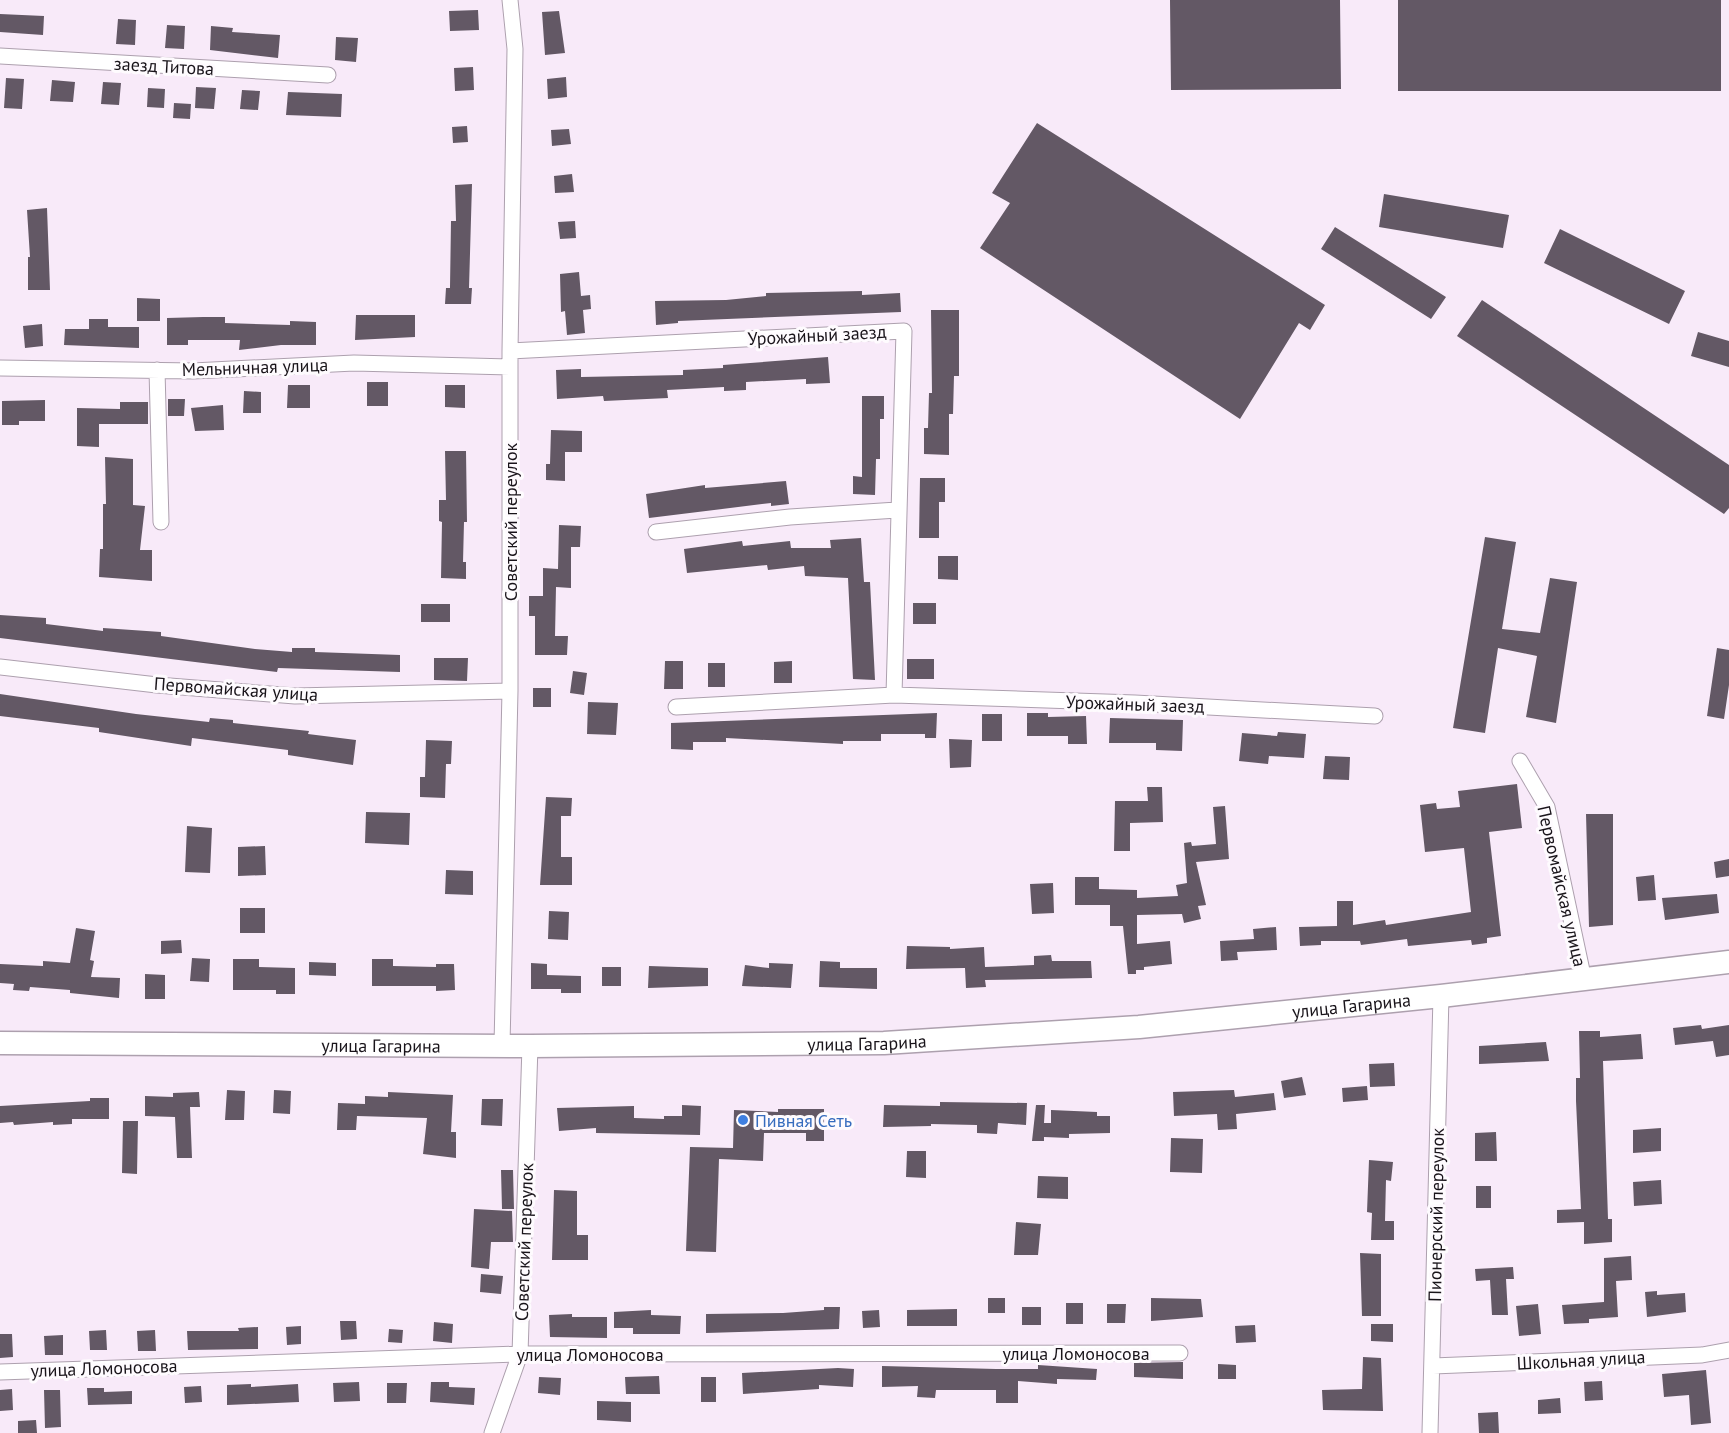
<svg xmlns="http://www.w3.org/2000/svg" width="1729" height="1433" font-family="'PT Sans',sans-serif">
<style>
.building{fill:#635865}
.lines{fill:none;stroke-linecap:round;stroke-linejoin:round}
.minor-casing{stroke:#ada0ae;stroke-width:17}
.secondary-casing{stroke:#ada0ae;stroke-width:25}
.minor{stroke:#fff;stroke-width:15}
.secondary{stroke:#fff;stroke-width:22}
.shop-dot{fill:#3f7fe0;stroke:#fefbfe;stroke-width:2}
.labels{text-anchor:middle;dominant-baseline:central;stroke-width:6;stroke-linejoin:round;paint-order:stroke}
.street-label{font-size:18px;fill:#19141a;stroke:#fefbfe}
.shop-label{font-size:18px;fill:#366cbe;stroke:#fefbfe;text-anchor:start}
</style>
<rect width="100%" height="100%" fill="#f8eaf9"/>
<path class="building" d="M1170 0H1340L1341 89 1171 90Z
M1398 0H1721V91H1398Z
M478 10 479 30 450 31 449 11Z
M559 11 565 53 545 55 542 12Z
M0 14 44 16 43 35 0 32Z
M118 19 136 20 135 45 116 44Z
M167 25 185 26 184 49 165 48Z
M211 26 233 28 232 32 280 35 278 58 210 50Z
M336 37 358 38 356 62 335 60Z
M473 67 474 90 455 91 454 68Z
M566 77 567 97 548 99 547 79Z
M6 78 24 79 22 109 4 108Z
M52 80 75 82 73 102 50 101Z
M103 82 121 83 119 105 101 104Z
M196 87 216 88 214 109 195 108Z
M148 88 165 89 164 108 147 107Z
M242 90 260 91 258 110 240 109Z
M288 92 342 94 341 117 286 115Z
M174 103 191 104 190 119 173 118Z
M1037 123 1325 305 1310 330 1299 323 1240 419 980 248 1010 203 992 193Z
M467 126 468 142 453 143 452 127Z
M569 129 571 144 552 146 551 130Z
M572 174 574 192 555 193 554 176Z
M472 184 469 288H472L471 304H445L446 288H450L451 221H456L455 185Z
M1384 194 1509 215 1503 248 1379 227Z
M47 208 50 290H28V257H30L27 210Z
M575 221 576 238 560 239 558 222Z
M1335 227 1446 297 1431 319 1321 249Z
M1560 229 1685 291 1669 324 1544 263Z
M579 272 581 296 590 295 591 309 583 310 585 333 567 335 565 311 561 312 560 274Z
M862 291V295L900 293 901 312 678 321V323L656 325 655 301 726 300 766 296V293Z
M137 298 160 299V321H137Z
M1482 300 1729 465V508L1724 514 1457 336Z
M931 310H959V376H954L953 414H949V455L924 454V428H928L929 393H932Z
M356 315H415V337L355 340Z
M203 317H225V323L290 325V321L316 322V345H281L239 350 240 340H188V345H167V318Z
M89 319H108V327H139V348L64 345 65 329H89Z
M42 324 43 346 25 348 23 326Z
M1698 332 1729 341V367L1691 356Z
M828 357 830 383 806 384V379L746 382V390L724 391V387L667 390 668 398 604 401 603 396 557 399 556 370 581 369V377L683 375V370L723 368V365Z
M367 382H388V406H367Z
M288 385H310V408H287Z
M445 385H465V408L445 407Z
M244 391 261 392V413H243Z
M862 396H884V419H880V459H876L875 495 853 494V476L862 477Z
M168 399H185L184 416H168Z
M45 400V421H19V425H2V401Z
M120 402H148V424H99V447L77 446V408L120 409Z
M223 405 224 430 195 431 191 408Z
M551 430 582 431V452H565V481L546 480V464H550Z
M445 451H466L467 522H464L463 562H466V579L441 578 442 522 439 521V500H446Z
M105 457 133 459V505L145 506 140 550H152V581L99 577 100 549H103V504H106Z
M920 478H945V502H939V538H919Z
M786 481 789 504 771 506V503L649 518 646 494 705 485V488Z
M559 525 581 526 580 547H571V588L556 587 555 636H568L567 655H535V616H529V596H543V568L558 569Z
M1485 537 1516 542 1502 629 1540 633 1550 578 1577 582 1556 723 1526 717 1537 656 1498 648 1485 733 1453 728Z
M861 538 864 582H870L875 680 853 679 848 578 805 576 804 566 768 570 767 565 687 573 684 549 742 541 743 546 790 541 791 548H831L830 540Z
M938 556H958V580L938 579Z
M913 603H936V624H913Z
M421 604H450V622H421Z
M0 615 46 618V624L103 631V628L161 632V636L255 649 292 652V648H315V652L400 655V672L278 668 277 672 0 638Z
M1717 648 1729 650V685L1724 719 1707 716Z
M434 658H468L467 681 434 680Z
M907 659H934V679H907Z
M665 661H683V689H664Z
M792 661V683H774V662Z
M708 663H725V687H708Z
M573 671 587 673 584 695 570 693Z
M533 688H551V707H533Z
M0 694 136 714 209 722 210 718 233 720V723L309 731 308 734 356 740 353 765 288 755V750L192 738 191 746 99 732V728L0 716Z
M588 702 618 703 616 735 587 734Z
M937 713 936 738H925V734H881V741H843V744L726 738V742H693V750L671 749V723Z
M1027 713H1048V717L1086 716 1087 744H1068V736H1027Z
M982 714H1002V741H982Z
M1110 718 1183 720 1182 751 1156 750V743H1109Z
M1278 732 1306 734 1304 758 1269 756 1268 764 1239 761 1242 733 1277 736Z
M949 739 972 740 971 767 950 768Z
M426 740 452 741 451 764H446L445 798 420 797V777H425Z
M1325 756 1350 757 1349 780 1323 779Z
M1517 784 1522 828 1489 832 1501 936 1487 938V943L1472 945 1471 940 1408 946 1407 939 1361 945 1360 941H1321V945L1300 946 1299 927 1337 926V901H1353V925L1385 920 1386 925 1471 912 1464 848 1425 852 1420 805 1436 803 1437 809 1460 807 1458 791Z
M1147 787H1162L1163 822 1130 823V851H1114L1115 801H1148Z
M546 797 572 798 571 816H561V857H572V885H540Z
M1225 806 1229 859 1196 862 1206 905 1198 906 1201 919 1184 923 1182 914 1137 915V944L1170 941 1172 964 1144 967V970H1136V974H1128L1123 926H1110V905H1075V877H1099V889L1137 890V898L1178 896 1176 885 1187 883 1184 843 1191 842 1192 846 1216 844 1213 807Z
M366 812 410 813 409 845 365 843Z
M1586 814H1613V925L1589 927Z
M187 826 212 828 210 873 185 872Z
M265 846 266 875 238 876V847Z
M1729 859V876L1716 878 1714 862Z
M446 870 473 871V895L445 894Z
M1654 875 1656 900 1638 901 1636 877Z
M1053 883 1054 913 1032 914 1030 884Z
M1717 894 1719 913 1665 920 1662 898Z
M240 908H265V933H240Z
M549 911 569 912 568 940 548 939Z
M1276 927 1277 950 1237 952 1238 960 1221 961 1220 941 1254 939 1253 929Z
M76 928 95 931 90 960 94 961 91 977 120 978 119 998 70 993V990L30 987 29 991 13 990 14 984 0 983V964L43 966V961L70 963Z
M181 940 182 953 161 954V941Z
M907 946 950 947V949L984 947 985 967 1034 965V956L1051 955 1052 961H1091L1092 978 985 980 986 987 966 988 965 968 906 969Z
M192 958 210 959 209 982 190 981Z
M233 959H259V967L295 968V994H276V990H233Z
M372 959H393V966L436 967V964H454L455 990 436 991V986H372Z
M820 961 840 962V968H877V989L819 987Z
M309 962 336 963V976L309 975Z
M531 963 547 964V975L581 976V993H561V989H531Z
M769 963 793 964 791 988 742 986 745 965 769 968Z
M649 966 708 968V986L648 988Z
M602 967H621V986H602Z
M145 974 165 975V999H145Z
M1701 1025 1702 1029 1729 1025V1055L1716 1057 1713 1041 1675 1045 1673 1028Z
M1579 1031H1600V1037L1641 1034 1643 1059 1603 1061 1608 1219H1612V1242L1584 1244V1222L1557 1223V1210L1581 1209 1576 1101V1078H1580Z
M1546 1042 1549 1061 1479 1064V1046Z
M1394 1063 1395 1086 1370 1087 1369 1064Z
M1302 1077 1306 1095 1284 1098 1281 1081Z
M1367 1086 1368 1100 1343 1102 1342 1088Z
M227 1090 245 1091 244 1120H225Z
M274 1090 291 1091 290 1114 273 1113Z
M1234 1090 1235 1097 1274 1093 1276 1110 1236 1114 1237 1129 1218 1130 1217 1114 1174 1116 1173 1092Z
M199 1092 200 1107H190L192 1158H177L175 1117 145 1116V1096L173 1097V1093Z
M388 1092 453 1095 451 1132H456V1158L423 1154 427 1118 357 1116 356 1130H337L338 1103 365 1104V1096L388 1097Z
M90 1098H109V1119H72V1124L53 1125V1122L14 1125 13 1122 0 1123V1106L90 1101Z
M482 1099H503L502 1126 481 1125Z
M940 1102 1027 1103 1026 1125 998 1123 997 1134 977 1133V1125L931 1124V1126L883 1127 884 1105 940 1106Z
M682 1105 701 1106 700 1135 596 1133V1128L559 1131 557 1108 634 1106V1118L664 1119V1116H682Z
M1036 1105H1045L1044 1123H1051V1110L1097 1112V1116H1110V1133L1069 1134V1138L1044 1137V1141H1032Z
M778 1109H824V1141H806V1133H764L763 1161 719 1159 716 1252 686 1251 690 1147 733 1148 734 1110 778 1112Z
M123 1121H138L137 1174 122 1173Z
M1661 1128V1151L1633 1153V1130Z
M1496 1132 1497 1161H1475V1133Z
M1171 1138 1203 1139 1202 1173 1170 1172Z
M907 1151H926V1178L906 1177Z
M1369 1160 1393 1162 1391 1181 1386 1180 1385 1221H1394V1240H1371L1372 1213 1367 1212Z
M501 1170H513L514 1209H502Z
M1038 1176 1068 1177V1199L1037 1198Z
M1661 1180 1662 1204 1634 1206 1633 1182Z
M1476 1186H1491V1208H1476Z
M554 1190 577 1191V1235H588V1260H552Z
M474 1209 512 1211 513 1242H491L489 1269 471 1267Z
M1016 1222 1041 1224 1038 1255H1014Z
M1360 1253 1381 1254V1316H1362Z
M1631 1256 1632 1280 1616 1281 1618 1317 1589 1319V1323L1564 1324 1562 1305 1604 1302V1258Z
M1513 1267 1514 1279H1506L1508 1315H1492L1490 1280 1476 1281 1475 1269Z
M481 1274 503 1276 501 1294 480 1292Z
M1657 1291V1295L1685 1293 1686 1312 1647 1317 1645 1292Z
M988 1298H1005V1313H988Z
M1151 1298 1201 1299 1203 1317 1151 1321Z
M1066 1303H1083V1324H1066Z
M1107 1304H1126L1125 1323H1107Z
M1538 1304 1541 1334 1519 1336 1516 1306Z
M824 1307H840L839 1329 706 1333V1314L783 1313 824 1310Z
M1022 1307H1041V1325H1022Z
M957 1309V1326H907V1310Z
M651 1310V1315L681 1316 680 1334H633V1328H614V1312Z
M879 1310 880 1327 863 1328 862 1311Z
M572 1314V1317H607V1338L550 1337 549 1315Z
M340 1321H356L357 1339 341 1340Z
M434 1322 453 1324 452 1343 433 1341Z
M1371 1324H1393V1342L1371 1341Z
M1255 1325 1256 1342 1236 1343 1235 1326Z
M301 1326V1344L287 1345 286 1327Z
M258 1327V1349L188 1350 187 1331H239L238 1328Z
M389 1329 403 1330 402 1343 388 1342Z
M106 1330 107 1350H90L89 1331Z
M155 1330 156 1351H138L137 1331Z
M0 1334H12L13 1357 0 1358Z
M63 1335V1355H45L44 1336Z
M1363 1357 1381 1358 1383 1411 1323 1410 1322 1390 1362 1389Z
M1183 1362V1379L1134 1377V1363Z
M1218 1364 1236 1365V1379H1218Z
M1038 1365 1097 1369 1096 1380 1057 1379V1384L1018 1381V1403H996V1390H936L935 1398 917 1397 918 1386 882 1387V1366L996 1369H1038Z
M838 1368 854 1369 853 1387 819 1385V1389L743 1394 742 1373Z
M1706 1370 1711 1423 1691 1425 1689 1395 1664 1397 1662 1374Z
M659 1376 660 1394H626L625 1377Z
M539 1377 561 1378 560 1395 538 1393Z
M701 1377H716V1402H701Z
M1602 1381 1603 1400 1585 1401 1584 1382Z
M359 1382 360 1401 334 1402 333 1383Z
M431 1382H449V1387L475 1388 474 1405 430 1402Z
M387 1383H407L406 1403H387Z
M251 1384V1387L298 1384 299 1402 227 1405V1385Z
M201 1386 202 1402 185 1403 184 1387Z
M87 1388H104V1392L132 1391V1404L88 1405Z
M12 1389 13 1410 0 1411V1390Z
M44 1390H60L61 1427 45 1428Z
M1560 1398 1561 1413 1538 1414V1400Z
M597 1401 631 1402V1422L597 1420Z
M1498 1412 1499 1433H1479L1478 1413Z
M36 1420 37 1433H18V1421Z"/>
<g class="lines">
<g class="minor-casing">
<path id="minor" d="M0 56 328 75
M510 351 904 331 894 695
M0 368 193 371 354 363 510 367
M157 370 161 522
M656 532 790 517 897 510
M0 667 157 685 295 696 510 691
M676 707 894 695 1135 703 1375 716
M1520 761 1547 807 1584 980
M502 1045 510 691V351L515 49 510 0
M1433 1366 1702 1355 1729 1350
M0 1372 520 1354 1180 1353
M492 1433 520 1354 530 1046
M1430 1433 1441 996"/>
</g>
<g class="secondary-casing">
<g id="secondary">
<path id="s1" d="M0 1043 530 1046 884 1043 1139 1027 1441 996 1729 962"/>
</g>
</g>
<use href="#minor" class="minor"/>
<use href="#secondary" class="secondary"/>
</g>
<circle class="shop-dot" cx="743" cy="1120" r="6"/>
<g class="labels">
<g class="street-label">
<text transform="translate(164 66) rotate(3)">заезд Титова</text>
<text transform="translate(817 335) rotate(-3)">Урожайный заезд</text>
<text transform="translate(255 367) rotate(-2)">Мельничная улица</text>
<text transform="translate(510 522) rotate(-90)">Советский переулок</text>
<text transform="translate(236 689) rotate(4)">Первомайская улица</text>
<text transform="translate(1135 704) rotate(2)">Урожайный заезд</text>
<text transform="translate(1562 886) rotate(77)">Первомайская улица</text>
<text stroke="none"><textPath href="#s1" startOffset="1353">улица Гагарина</textPath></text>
<text stroke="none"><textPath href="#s1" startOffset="867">улица Гагарина</textPath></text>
<text stroke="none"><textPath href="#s1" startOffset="381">улица Гагарина</textPath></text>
<text transform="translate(1436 1215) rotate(-89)">Пионерский переулок</text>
<text transform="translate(524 1242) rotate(-88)">Советский переулок</text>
<text x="1076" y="1353">улица Ломоносова</text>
<text x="590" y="1354">улица Ломоносова</text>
<text transform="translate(1581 1360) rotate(-3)">Школьная улица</text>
<text transform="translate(104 1368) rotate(-2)">улица Ломоносова</text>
</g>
<g class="shop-label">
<text x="755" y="1120">Пивная Сеть</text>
</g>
</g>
</svg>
